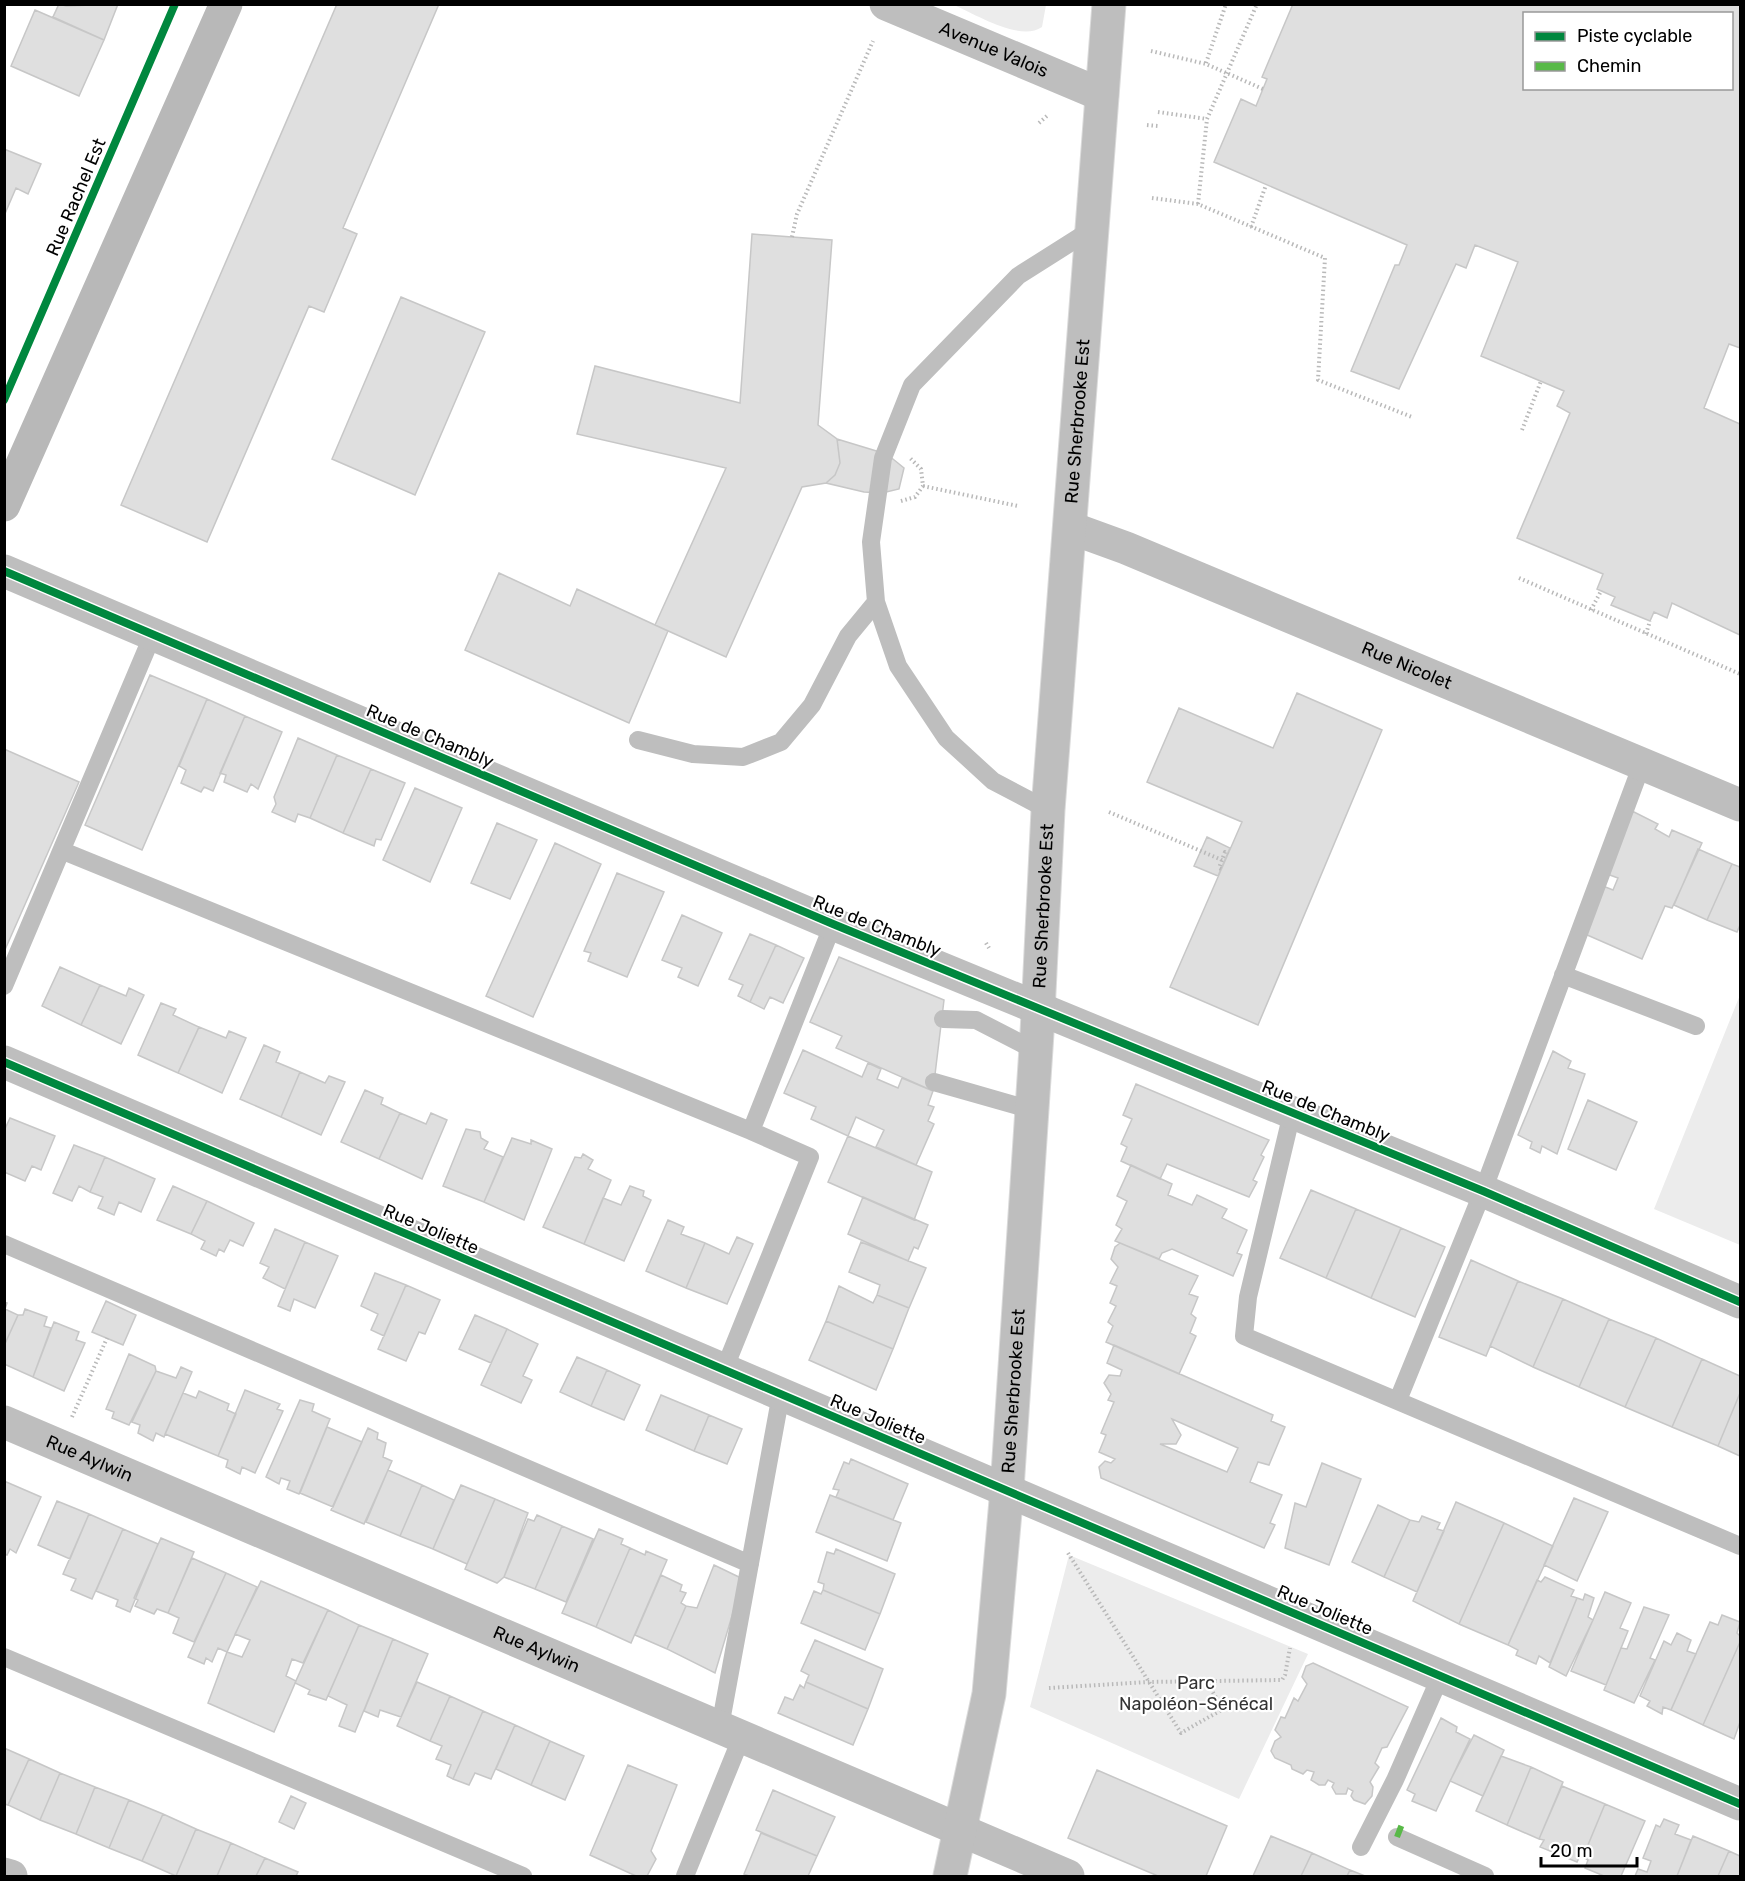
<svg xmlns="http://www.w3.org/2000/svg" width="1745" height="1881" font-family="Rubik,sans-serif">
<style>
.green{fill:#ececec}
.building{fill:#dfdfdf;stroke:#c7c7c7;stroke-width:1.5;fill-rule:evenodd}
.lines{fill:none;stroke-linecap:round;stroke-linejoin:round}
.primary-casing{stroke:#dbdbdb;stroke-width:35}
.path{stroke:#b9b9b9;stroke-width:4;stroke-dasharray:1.5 3;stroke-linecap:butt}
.lane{stroke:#bebebe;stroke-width:18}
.street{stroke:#bebebe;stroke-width:33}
.secondary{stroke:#b8b8b8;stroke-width:33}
.primary{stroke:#bebebe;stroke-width:33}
.quiet{stroke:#58b947;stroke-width:6;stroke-dasharray:12 6;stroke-linecap:butt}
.cycleway-casing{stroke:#fff;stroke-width:11}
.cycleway{stroke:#00873e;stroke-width:8}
.labels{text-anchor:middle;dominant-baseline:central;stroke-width:4.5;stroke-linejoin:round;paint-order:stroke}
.street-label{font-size:18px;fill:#000;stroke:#fff}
.park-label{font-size:18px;fill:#333;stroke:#fff}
</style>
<rect width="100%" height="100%" fill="#fff"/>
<path class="green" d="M954 5H953H1046L1042 27C1020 42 977 15 954 5Z
M1740 995V1245L1654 1209Z
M1069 1555 1308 1654 1239 1799 1030 1707Z"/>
<path class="building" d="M59 4 66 6 118 4 104 40 53 17Z
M337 4H439L343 228 357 234 324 312 309 306 207 542 121 505Z
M1293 4H1740V348L1729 344 1704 408 1740 424V635L1672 603 1667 618 1654 612 1650 621 1611 605 1615 597 1597 589 1603 574 1517 538 1570 413 1557 406 1564 391 1481 356 1518 262 1475 245 1466 268 1456 264 1399 389 1351 371 1395 265H1399L1407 245 1214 162 1241 99 1256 106 1267 79 1262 77ZM1524 14H1732V88H1524Z
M35 10 104 40 79 96 11 66Z
M4 149 41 164 28 194 16 188 4 216Z
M752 234 832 240 818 425 837 439 840 463 835 475 826 483 802 487 726 657 655 625 726 468 577 434 595 366 740 403Z
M401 297 485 332 415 495 332 459Z
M837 439 883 453 893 459 904 468 899 489 882 493 864 492 826 483 835 475 840 463Z
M499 573 570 606 577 589 668 631 629 723 465 650Z
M150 675 207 699 142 850 85 825Z
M1297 693 1382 730 1258 1025 1170 987 1242 822 1147 782 1179 708 1273 748Z
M207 699 245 716 213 791 204 787 201 792 181 783 186 770 179 766Z
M245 716 282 732 258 789 251 784 247 792 224 782 226 775 220 773Z
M298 738 337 755 310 818 298 814 295 822 272 812 276 804 274 797Z
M4 749 79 782 4 952Z
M337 755 371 769 343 833 310 818Z
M371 769 405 783 381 840 376 839 374 846 343 833Z
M415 788 462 808 430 882 383 860Z
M1632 811 1658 824 1655 829 1669 837 1672 830 1702 843 1672 908 1665 906 1642 959 1585 934 1603 886 1613 890 1618 878 1607 874Z
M497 823 537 840 510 899 471 883Z
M1207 837 1230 848 1218 876 1194 866Z
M555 843 601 864 533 1017 486 996Z
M1698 849 1732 864 1707 920 1674 905Z
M1732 864 1740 867V925L1737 932 1707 920Z
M617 873 664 892 627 977 588 961 591 953 584 951Z
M682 915 722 933 698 986 678 977 682 968 662 960Z
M750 934 776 945 750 1002 738 996 743 985 729 979Z
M776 945 804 958 783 1003 770 997 764 1009 750 1002Z
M839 957 944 1000 933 1091 836 1048 842 1036 810 1022Z
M60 967 100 985 81 1025 42 1006Z
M100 985 126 996 129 988 144 995 121 1044 81 1025Z
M161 1003 176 1009 173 1015 199 1027 178 1073 138 1055Z
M199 1027 226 1038 229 1031 246 1038 222 1093 178 1073Z
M264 1045 280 1052 276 1062 300 1072 281 1117 240 1099Z
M803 1050 862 1077 868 1063 881 1069 877 1079 898 1088 902 1078 933 1091 928 1105 934 1107 928 1121 934 1124 916 1165 876 1147 884 1130 856 1117 848 1136 811 1119 816 1107 784 1093Z
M1553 1051 1571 1061 1568 1068 1585 1074 1557 1154 1542 1146 1540 1153 1530 1148 1532 1142 1518 1135Z
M300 1072 325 1083 329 1076 345 1082 321 1135 281 1117Z
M1136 1084 1269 1140 1261 1155 1264 1157 1253 1180 1257 1182 1249 1197 1167 1164 1160 1179 1121 1161 1127 1147 1121 1144 1132 1119 1123 1115Z
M365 1090 383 1098 381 1104 400 1113 379 1159 341 1142Z
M1588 1100 1637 1122 1616 1170 1568 1149Z
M400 1113 426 1124 431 1113 447 1120 422 1179 379 1159Z
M10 1118 55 1136 41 1170 32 1166 25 1181 4 1172V1131Z
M466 1129 480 1132 481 1138 488 1142 484 1149 503 1157 484 1202 443 1186Z
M848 1136 932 1172 914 1220 828 1182Z
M512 1138 531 1144V1140L552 1149 524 1220 484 1202Z
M74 1145 105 1157 90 1192 79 1186 72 1201 53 1193Z
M583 1154 593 1160 588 1169 611 1180 584 1244 543 1227 575 1157 581 1158Z
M105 1157 155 1179 141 1212 119 1202 114 1215 98 1208 103 1197 90 1192Z
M1131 1165 1172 1184 1168 1195 1192 1205 1197 1195 1227 1209 1222 1218 1247 1230 1237 1253 1242 1255 1233 1276 1172 1249 1162 1253 1159 1259 1115 1241 1122 1229 1116 1225 1127 1201 1117 1196Z
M173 1186 207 1201 191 1234 157 1220Z
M630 1186 644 1191 643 1196 651 1200 624 1261 584 1244 603 1198 621 1205Z
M1311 1190 1356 1209 1326 1278 1280 1258Z
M863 1197 928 1225 918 1249 914 1247 908 1261 848 1234Z
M207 1201 254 1223 243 1246 230 1240 224 1252 219 1249 216 1256 201 1249 205 1241 191 1234Z
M1356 1209 1401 1228 1371 1298 1326 1278Z
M668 1220 684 1227 681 1234 705 1243 686 1288 646 1271Z
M1401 1228 1445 1247 1415 1317 1371 1298Z
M275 1229 305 1242 285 1289 263 1278 269 1267 260 1263Z
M737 1237 753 1244 727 1304 686 1288 705 1243 729 1254Z
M305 1242 338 1256 315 1308 294 1299 290 1311 278 1306Z
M861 1242 926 1268 909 1308 877 1295 880 1285 849 1272Z
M1120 1243 1198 1276 1189 1294 1198 1297 1191 1314 1196 1318 1190 1333 1196 1336 1179 1374 1106 1342 1113 1326 1108 1322 1116 1306 1110 1303 1117 1286 1110 1283 1118 1267 1111 1259 1115 1247Z
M1471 1260 1518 1281 1486 1356 1439 1337Z
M375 1273 406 1285 384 1336 371 1330 378 1314 361 1306Z
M1518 1281 1563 1299 1533 1367 1490 1346Z
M406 1285 440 1300 425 1334 419 1332 406 1361 378 1349Z
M839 1286 873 1303 877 1295 909 1308 893 1349 826 1321Z
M1563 1299 1609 1319 1579 1387 1533 1367Z
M106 1301 136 1315 123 1345 92 1332Z
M4 1302 7 1303 5 1309 18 1315 4 1346Z
M25 1309 47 1317 44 1326 51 1328 33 1377 4 1364V1346L18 1315H23Z
M475 1315 507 1329 491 1363 459 1349Z
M1609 1319 1656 1338 1625 1407 1579 1387Z
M826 1321 893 1349 876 1390 809 1360Z
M54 1322 79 1332 76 1340 85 1343 64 1391 33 1377Z
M507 1329 538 1344 523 1376 532 1380 521 1403 481 1385Z
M1656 1338 1702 1359 1672 1427 1625 1407Z
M1114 1345 1273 1415 1271 1421 1285 1427 1269 1465 1258 1462 1250 1482 1282 1495 1270 1523 1275 1525 1264 1548 1101 1478 1099 1467 1105 1461 1111 1463 1115 1459 1099 1452 1106 1435 1101 1433 1114 1402 1108 1400 1111 1394 1104 1383 1109 1375 1120 1376 1122 1370 1107 1363ZM1172 1419 1238 1448 1227 1472 1160 1444H1176L1181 1435Z
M129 1354 155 1366 156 1371 129 1425 112 1418 114 1412 106 1409Z
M577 1357 607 1370 591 1406 560 1392Z
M1702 1359 1740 1376V1393L1718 1446 1672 1427Z
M181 1367 192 1372 164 1437 156 1433 153 1441 138 1433 140 1425 132 1422 156 1371 176 1378Z
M607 1370 640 1385 624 1420 591 1406Z
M245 1390 280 1404 277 1409 283 1411 255 1473 242 1467 240 1474 226 1467 228 1460 218 1456Z
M199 1391 229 1404 227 1410 236 1414 218 1456 165 1434 183 1393 196 1398Z
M1740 1393V1456L1718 1446Z
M661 1395 709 1415 694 1451 646 1430Z
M300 1400 314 1404 312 1411 330 1419 299 1494 287 1489 290 1481 281 1478 279 1484 266 1477Z
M709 1415 742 1429 727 1464 694 1451Z
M327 1427 362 1442 333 1507 300 1493Z
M368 1428 378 1433 377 1439 386 1443 383 1457 392 1461 364 1524 331 1510Z
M851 1459 908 1484 893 1520 836 1497 839 1490 833 1489 844 1462 849 1464Z
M1322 1463 1361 1479 1329 1565 1285 1548 1295 1503 1306 1507Z
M388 1470 422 1485 400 1536 366 1522Z
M4 1481 41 1497 16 1553 10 1549 7 1555 4 1554Z
M422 1485 454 1500 433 1549 400 1536Z
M461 1485 495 1499 467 1564 433 1549Z
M830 1495 901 1523 887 1561 816 1532Z
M1574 1498 1608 1512 1577 1581 1544 1565Z
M495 1499 528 1513 504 1577 497 1583 465 1569Z
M57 1501 89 1514 70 1559 38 1545Z
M1456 1502 1504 1523 1459 1624 1413 1601Z
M1378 1505 1410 1520 1384 1577 1352 1562Z
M89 1514 123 1529 92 1599 71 1590 76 1579 63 1574Z
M537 1515 562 1526 535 1589 504 1577 528 1519 534 1521Z
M1422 1516 1440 1523 1437 1529 1444 1531 1417 1592 1384 1577 1410 1520 1419 1522Z
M1504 1523 1553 1546 1508 1645 1459 1624Z
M562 1526 593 1539 566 1602 535 1589Z
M123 1529 158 1544 130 1612 116 1606 118 1600 96 1591Z
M599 1529 623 1539 621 1544 630 1548 596 1627 562 1613Z
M161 1538 194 1552 168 1613 157 1609 154 1614 135 1606 138 1600 134 1598Z
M630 1548 645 1555 646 1551 667 1560 631 1643 596 1627Z
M836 1549 895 1574 880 1614 823 1590 824 1584 818 1582 827 1552 834 1554Z
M192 1558 226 1573 194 1642 173 1633 179 1618 168 1613Z
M714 1565 743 1579 715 1673 667 1649 686 1606 697 1608Z
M226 1573 257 1587 227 1652 218 1648 212 1662 206 1658 204 1664 188 1657Z
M661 1575 682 1585 680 1591 686 1593 681 1603 686 1606 667 1649 635 1635Z
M1545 1577 1574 1590 1571 1596 1577 1598 1550 1663 1539 1656 1536 1664 1516 1655 1518 1650 1508 1645 1537 1580 1541 1582Z
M261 1581 328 1610 303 1663 292 1659 286 1676 296 1681 274 1732 208 1703 227 1652 242 1657 250 1640 235 1634Z
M823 1590 880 1614 865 1650 801 1623 814 1591 821 1594Z
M1605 1592 1631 1603 1620 1628 1628 1631 1606 1685 1571 1671Z
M1585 1594 1594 1598 1588 1617 1593 1620 1566 1676 1549 1667 1577 1598 1583 1600Z
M1644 1607 1669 1615 1650 1658 1655 1660 1634 1703 1604 1690 1621 1648 1627 1649Z
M328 1610 359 1625 326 1700 308 1694 310 1690 295 1683Z
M1722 1615 1740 1622 1737 1633 1740 1636V1642L1703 1725 1671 1710 1710 1622 1718 1625Z
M359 1625 393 1639 355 1732 339 1726 347 1705 328 1696Z
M1677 1633 1691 1640 1687 1651 1696 1654 1671 1710 1663 1707 1662 1714 1647 1706 1650 1701 1640 1696 1664 1641 1671 1645Z
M393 1639 428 1654 401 1717 380 1710 378 1717 364 1711Z
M815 1640 883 1669 868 1709 806 1682 809 1675 801 1671Z
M1740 1642V1722L1734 1739 1703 1725Z
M1313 1663 1408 1707 1387 1747 1382 1748 1375 1763 1379 1767 1370 1782 1373 1787 1372 1796 1365 1804 1354 1800 1351 1796 1353 1791 1348 1788 1346 1794H1336L1332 1787 1334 1783 1328 1780 1325 1785H1319L1311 1780 1314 1772 1307 1770 1303 1774 1292 1769 1291 1765 1275 1758 1271 1751 1275 1741 1281 1737 1275 1730 1281 1717 1285 1718 1294 1698 1298 1701 1307 1684 1302 1677 1306 1666Z
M417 1682 450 1696 430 1741 397 1726Z
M806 1682 868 1709 853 1745 778 1713 785 1697 793 1700 800 1685 804 1688Z
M450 1696 483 1711 453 1779 447 1776 451 1765 436 1759 442 1746 430 1741Z
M483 1711 515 1725 491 1779 475 1773 469 1785 453 1779Z
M1441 1718 1457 1727 1456 1732 1470 1739 1436 1811 1412 1801 1415 1794 1407 1790Z
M515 1725 550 1741 531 1785 496 1769Z
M1474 1735 1504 1750 1483 1796 1450 1781Z
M550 1741 584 1756 565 1800 531 1785Z
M4 1748 29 1759 8 1805 4 1804Z
M1501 1756 1531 1767 1507 1825 1476 1811Z
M29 1759 60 1773 40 1820 8 1805Z
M628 1765 677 1785 651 1851 656 1859 647 1876H636L590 1855Z
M1531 1767 1563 1782 1539 1839 1507 1825Z
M1097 1770 1227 1826 1206 1876H1158L1068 1838Z
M60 1773 95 1787 76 1834 40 1820Z
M1562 1786 1605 1804 1583 1857 1580 1856 1577 1862 1540 1847 1544 1840 1539 1839Z
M95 1787 129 1800 109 1848 76 1834Z
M773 1790 835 1817 817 1856 756 1830Z
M291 1796 306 1803 294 1829 279 1822Z
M129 1800 163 1814 142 1861 109 1848Z
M1605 1804 1645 1821 1621 1876H1604L1585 1868 1588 1860 1583 1857Z
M163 1814 196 1829 176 1876 142 1861Z
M1664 1819 1679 1825 1675 1834 1691 1840 1677 1876H1635L1638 1869 1647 1872 1651 1861 1643 1858 1656 1825 1660 1827Z
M196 1829 231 1843 217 1876H176Z
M761 1833 817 1856 808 1876H749L744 1874Z
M1271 1836 1312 1853 1301 1876H1253Z
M1693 1836 1729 1851 1718 1876H1677Z
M231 1843 265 1858 256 1876H217Z
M1729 1851 1740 1856V1876H1718Z
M1312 1853 1350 1870 1347 1876H1301Z
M265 1858 298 1872 296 1876H256Z
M1350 1870 1365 1876H1347Z"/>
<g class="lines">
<g class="primary-casing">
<g id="primary">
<path id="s4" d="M950 1876 989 1694 1007 1489 1037 1033 1048 810 1109 4"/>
</g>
</g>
<path class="path" d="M1151 51 1206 64 1263 89
M1206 63 1226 4
M1158 112 1207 119
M1039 123 1048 115
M1147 125 1158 126
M1152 198 1198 204 1325 258 1318 380 1412 417
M1198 204 1207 119 1257 4
M1251 227 1266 185
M792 237 797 214 873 41
M1522 430 1541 381
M923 486 1018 506
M901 501 915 497 923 486 921 469 909 457
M1519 578 1740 674
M1591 610 1601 591
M1646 634 1650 621
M1109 812 1222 860
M1221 869 1219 868 1225 852 1228 854
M986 943 989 948
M72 1417 107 1338
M1068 1553 1181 1733 1223 1709 1206 1681
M1049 1688 1148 1682 1282 1680 1285 1675 1290 1648"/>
<path class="lane" d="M638 740 693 754 743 757 781 742 812 705 848 636 876 602
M1048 810 993 781 946 738 898 666 876 602 871 542 883 458 912 385 1018 276 1092 229
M63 851 751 1131
M1563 975 1696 1026
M4 986 153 634
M943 1019 976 1020 1036 1051
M934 1082 1032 1110
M1292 1113 1248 1297 1244 1336 1740 1546
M4 1244 750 1564
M724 1370 810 1157 751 1131 833 924
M1398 1400 1483 1191 1642 764
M4 1657 523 1876
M720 1727 781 1394
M1397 1837 1485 1876
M1361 1847 1395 1780 1441 1675
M685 1876 742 1736"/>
<g class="street">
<path id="s1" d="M886 4 1102 95"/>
<path id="s2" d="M1071 528 1126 548 1740 805"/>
<path d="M4 571 833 924 1483 1191 1740 1302"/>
<path d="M4 1062 1740 1804"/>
<path id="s3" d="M4 1422 1068 1876"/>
<path d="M4 1874 11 1876"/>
</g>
<path class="secondary" d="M4 505 226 4"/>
<use href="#primary" class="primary"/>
<path class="quiet" d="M1397 1837 1402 1824"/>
<g class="cycleway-casing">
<path id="cycleway" d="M4 400 175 4
M4 571 833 924 1483 1191 1740 1302
M4 1062 1740 1804"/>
</g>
<use href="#cycleway" class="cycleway"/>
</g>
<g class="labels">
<g class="street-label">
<text stroke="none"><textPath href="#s1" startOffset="117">Avenue Valois</textPath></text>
<text transform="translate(76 197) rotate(-67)">Rue Rachel Est</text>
<text stroke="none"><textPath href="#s4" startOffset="1462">Rue Sherbrooke Est</textPath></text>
<text stroke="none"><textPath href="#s2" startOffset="363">Rue Nicolet</textPath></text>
<text transform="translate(430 736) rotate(23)">Rue de Chambly</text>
<text stroke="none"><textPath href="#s4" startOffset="976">Rue Sherbrooke Est</textPath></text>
<text transform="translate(877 926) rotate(22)">Rue de Chambly</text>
<text transform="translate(1326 1111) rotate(22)">Rue de Chambly</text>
<text transform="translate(431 1229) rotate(23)">Rue Joliette</text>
<text stroke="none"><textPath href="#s4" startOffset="490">Rue Sherbrooke Est</textPath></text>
<text transform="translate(878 1419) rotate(23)">Rue Joliette</text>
<text stroke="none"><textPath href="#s3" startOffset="93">Rue Aylwin</textPath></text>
<text transform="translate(1325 1610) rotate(23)">Rue Joliette</text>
<text stroke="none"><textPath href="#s3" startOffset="579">Rue Aylwin</textPath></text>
</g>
<g class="park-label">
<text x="1196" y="1683">Parc<tspan x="1196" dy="21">Napoléon-Sénécal</tspan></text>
</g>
</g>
<rect width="1745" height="1881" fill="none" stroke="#000000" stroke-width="12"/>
<rect x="1523" y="12" width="210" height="78" fill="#ffffff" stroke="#999999" stroke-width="1.5"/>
<rect x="1535" y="32" width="30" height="9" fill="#00873e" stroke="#999999" stroke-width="1.5"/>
<text x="1577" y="42" font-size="18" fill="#000000">Piste cyclable</text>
<rect x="1535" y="62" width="30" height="9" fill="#58b947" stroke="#999999" stroke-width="1.5"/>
<text x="1577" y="72" font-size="18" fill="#000000">Chemin</text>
<path d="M1541 1857v9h96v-9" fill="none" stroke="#000000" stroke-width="3"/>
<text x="1550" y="1857" font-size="18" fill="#000000" stroke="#ffffff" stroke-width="4.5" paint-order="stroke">20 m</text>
</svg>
